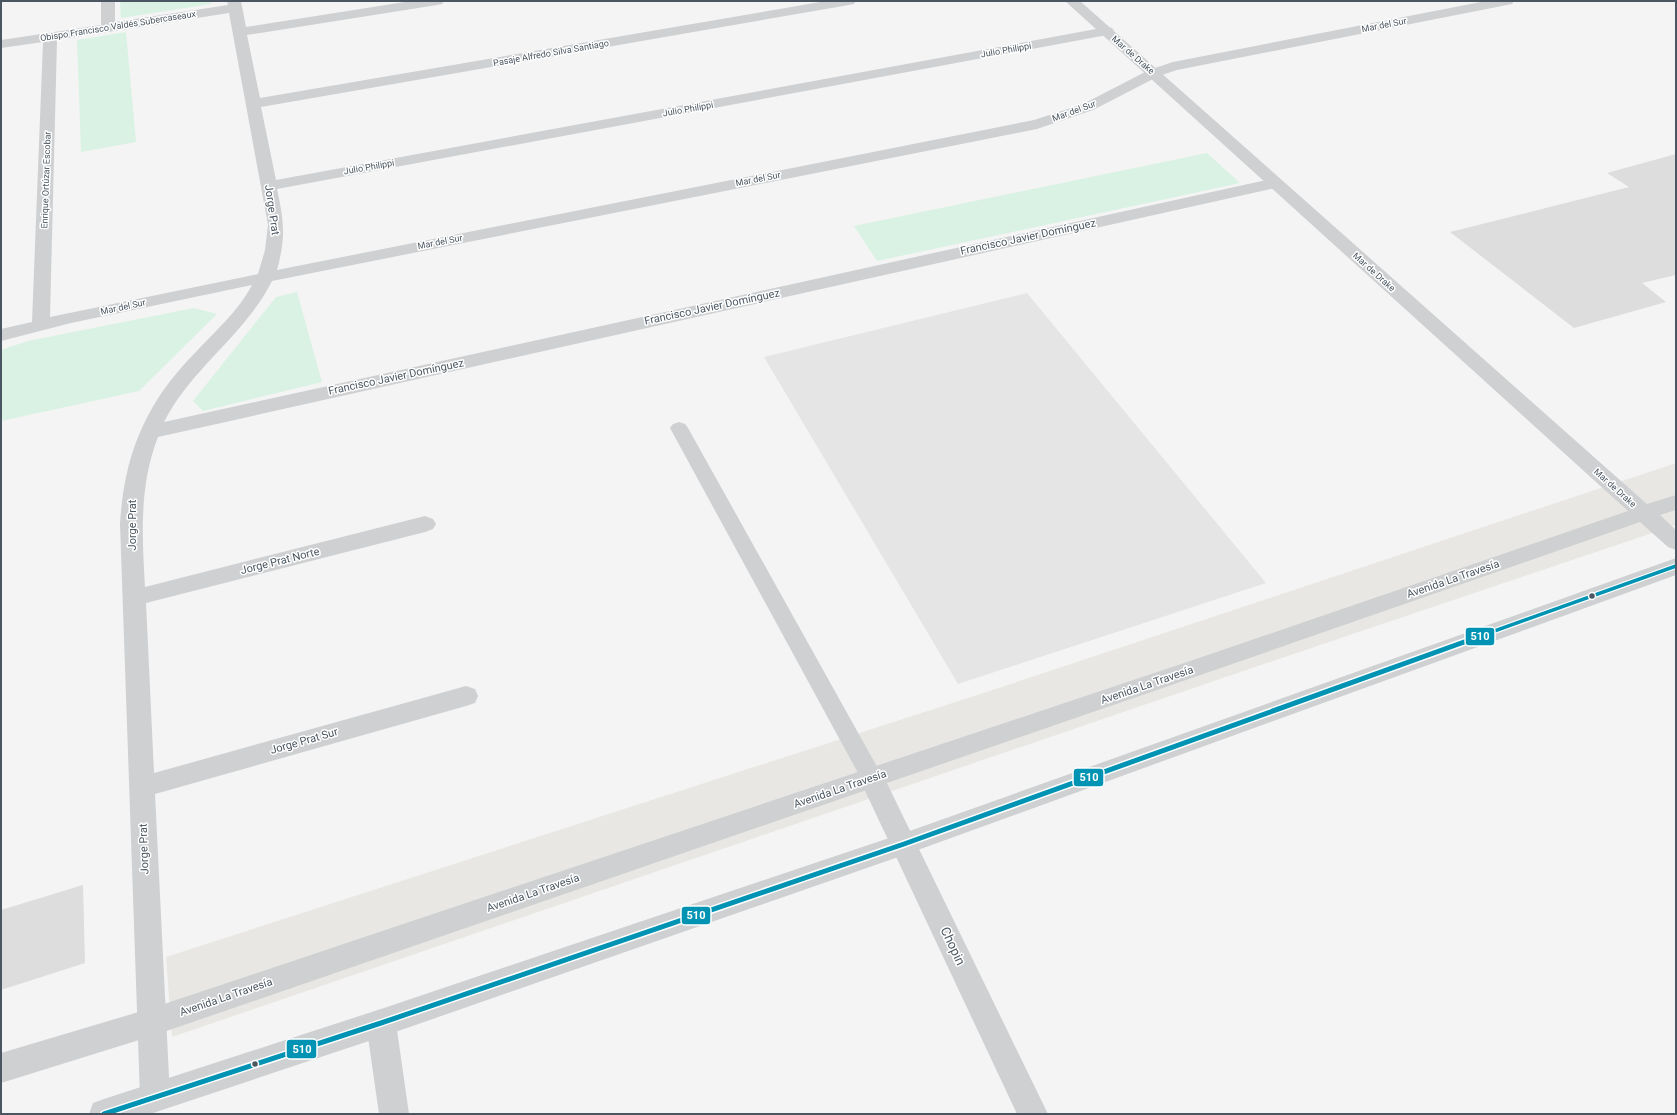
<svg xmlns="http://www.w3.org/2000/svg" width="1677" height="1115" font-family="Roboto,sans-serif">
<style>
.commercial{fill:#e8e7e3}
.education{fill:#e6e5e6}
.green{fill:#d9f2e3}
.building{fill:#ddddde}
.lines{fill:none;stroke-linecap:round;stroke-linejoin:round}
.service{fill:#ced0d2;fill-rule:evenodd}
.minor{fill:#ced0d2;fill-rule:evenodd}
.tertiary{fill:#ced0d2;fill-rule:evenodd}
.bus-1-far1-casing{stroke:#fff;stroke-width:6}
.bus-1-casing{stroke:#fff;stroke-width:8}
.bus-1-far1{stroke:#0093b3;stroke-width:3.5}
.bus-1{stroke:#0093b3;stroke-width:5}
.bus-dot{fill:#4a5661;stroke:#fff;stroke-width:1.5}
.labels{text-anchor:middle;dominant-baseline:central;stroke-width:3;stroke-linejoin:round;paint-order:stroke}
.far-street-label{font-size:9px;fill:#4a5661;stroke:#fff}
.street-label{font-size:11px;fill:#4a5661;stroke:#fff}
.near-street-label{font-size:13px;fill:#4a5661;stroke:#fff}
.line-badge{stroke:#fff;stroke-width:1.5}
.badge-label{font-size:11px;text-anchor:middle;font-weight:bold;fill:#fff}
</style>
<rect width="100%" height="100%" fill="#f4f4f4"/>
<path class="commercial" d="M1676 463V525L1255 667 172 1037 166 957 1002 687Z"/>
<path class="education" d="M1027 293 1266 583 958 684 764 357Z"/>
<path class="green" d="M120 1H210L211 4 121 18Z
M126 32 136 142 81 152 77 40Z
M1207 153 1240 183 877 261 854 226Z
M297 292 322 382 203 411 193 401 276 297Z
M194 308 217 314 139 391 1 421V350L28 341Z"/>
<path class="building" d="M1676 154V275L1642 283 1666 302 1574 328 1450 232 1629 187 1607 173Z
M83 885 85 963 1 990V910Z"/>
<g class="lines">
<path class="service" d="M679 422 685 424 688 428 880 772 883 778 880 784 872 787 864 784 670 428 673 424Z"/>
<path class="minor" d="M101 1H115V22L228 5 227 1H241L246 27 411 1H444L442 4 437 5 247 35 260 98 826 1H856L854 4 849 5 261 107 276 180 1107 27 1112 28 1114 31 1112 34 1107 35 277 189C284 221 286 237 277 270L1034 120 1083 104 1149 70 1173 62 1486 1H1514L1512 4 1507 5 1177 70 1159 76 1093 110 1037 129 272 281C245 335 191 368 164 422L1275 178 1281 180 1283 183 1281 186 1275 188 158 437C139 486 142 535 145 587L425 516 433 519 436 524 433 529 425 532 146 603 154 773 466 686 475 689 478 696 475 703 466 706 155 794 170 1097 166 1108 155 1112 144 1108 140 1097 120 524C124 456 145 404 193 355 213 333 238 312 252 285L71 323 1 341V329L32 322 43 42 1 48V40L101 25ZM229 13 268 225 265 250 258 274 50 317 57 40Z
M872 767 881 771 1048 1114H1017L859 778 863 771Z
M381 1009 391 1013 396 1023 409 1114H379L366 1023 371 1013Z"/>
<path class="tertiary" d="M1065 1H1080L1647 504 1676 495V510L1660 515 1676 530V550L1668 547 1640 522 1215 670 152 1036 1 1083V1053L152 1008 1199 658 1628 511Z
M1676 558V575L904 855 381 1037 150 1114H89L93 1103 104 1099 381 1009 904 833Z"/>
<g class="bus-1-far1-casing">
<path id="bus-1-far1" d="M1475 638 1676 566"/>
</g>
<g class="bus-1-casing">
<path id="bus-1" d="M104 1114 381 1023 904 844 1478 637"/>
</g>
<use href="#bus-1-far1" class="bus-1-far1"/>
<use href="#bus-1" class="bus-1"/>
</g>
<g class="bus-dot">
<circle cx="1592" cy="596" r="3.5"/>
<circle cx="255" cy="1064" r="3.5"/>
</g>
<g class="labels">
<g class="far-street-label">
<text transform="translate(1384 25) rotate(-11)">Mar del Sur</text>
<text transform="translate(118 26) rotate(-9)">Obispo Francisco Valdés Subercaseaux</text>
<text transform="translate(1006 50) rotate(-10)">Julio Philippi</text>
<text transform="translate(551 53) rotate(-10)">Pasaje Alfredo Silva Santiago</text>
<text transform="translate(1133 55) rotate(41)">Mar de Drake</text>
<text transform="translate(688 109) rotate(-10)">Julio Philippi</text>
<text transform="translate(1074 111) rotate(-20)">Mar del Sur</text>
<text transform="translate(369 167) rotate(-10)">Julio Philippi</text>
<text transform="translate(758 179) rotate(-11)">Mar del Sur</text>
<text transform="translate(46 180) rotate(-88)">Enrique Ortúzar Escobar</text>
<text transform="translate(440 242) rotate(-11)">Mar del Sur</text>
<text transform="translate(1374 272) rotate(42)">Mar de Drake</text>
<text transform="translate(123 307) rotate(-12)">Mar del Sur</text>
<text transform="translate(1615 488) rotate(42)">Mar de Drake</text>
</g>
<g class="street-label">
<text transform="translate(272 210) rotate(82)">Jorge Prat</text>
<text transform="translate(1028 237) rotate(-12)">Francisco Javier Domínguez</text>
<text transform="translate(712 307) rotate(-12)">Francisco Javier Domínguez</text>
<text transform="translate(396 377) rotate(-12)">Francisco Javier Domínguez</text>
<text transform="translate(132 525) rotate(-90)">Jorge Prat</text>
<text transform="translate(280 561) rotate(-14)">Jorge Prat Norte</text>
<text transform="translate(1453 579) rotate(-19)">Avenida La Travesía</text>
<text transform="translate(1147 685) rotate(-19)">Avenida La Travesía</text>
<text transform="translate(304 741) rotate(-16)">Jorge Prat Sur</text>
<text transform="translate(840 789) rotate(-19)">Avenida La Travesía</text>
<text transform="translate(144 849) rotate(-92)">Jorge Prat</text>
<text transform="translate(533 893) rotate(-19)">Avenida La Travesía</text>
<text transform="translate(226 997) rotate(-19)">Avenida La Travesía</text>
</g>
<g class="near-street-label">
<text transform="translate(953 946) rotate(65)">Chopin</text>
</g>
</g>
<g class="line-badge">
<rect x="1465" y="627" width="30" height="19" rx="4" fill="#0093b3"/>
<rect x="1073" y="768" width="31" height="19" rx="4" fill="#0093b3"/>
<rect x="681" y="906" width="30" height="19" rx="4" fill="#0093b3"/>
<rect x="286" y="1039" width="31" height="20" rx="4" fill="#0093b3"/>
</g>
<g class="badge-label">
<text x="1480" y="640">510</text>
<text x="1089" y="781">510</text>
<text x="696" y="919">510</text>
<text x="302" y="1053">510</text>
</g>
<rect width="1677" height="1115" fill="none" stroke="#4a5661" stroke-width="4"/>
</svg>
